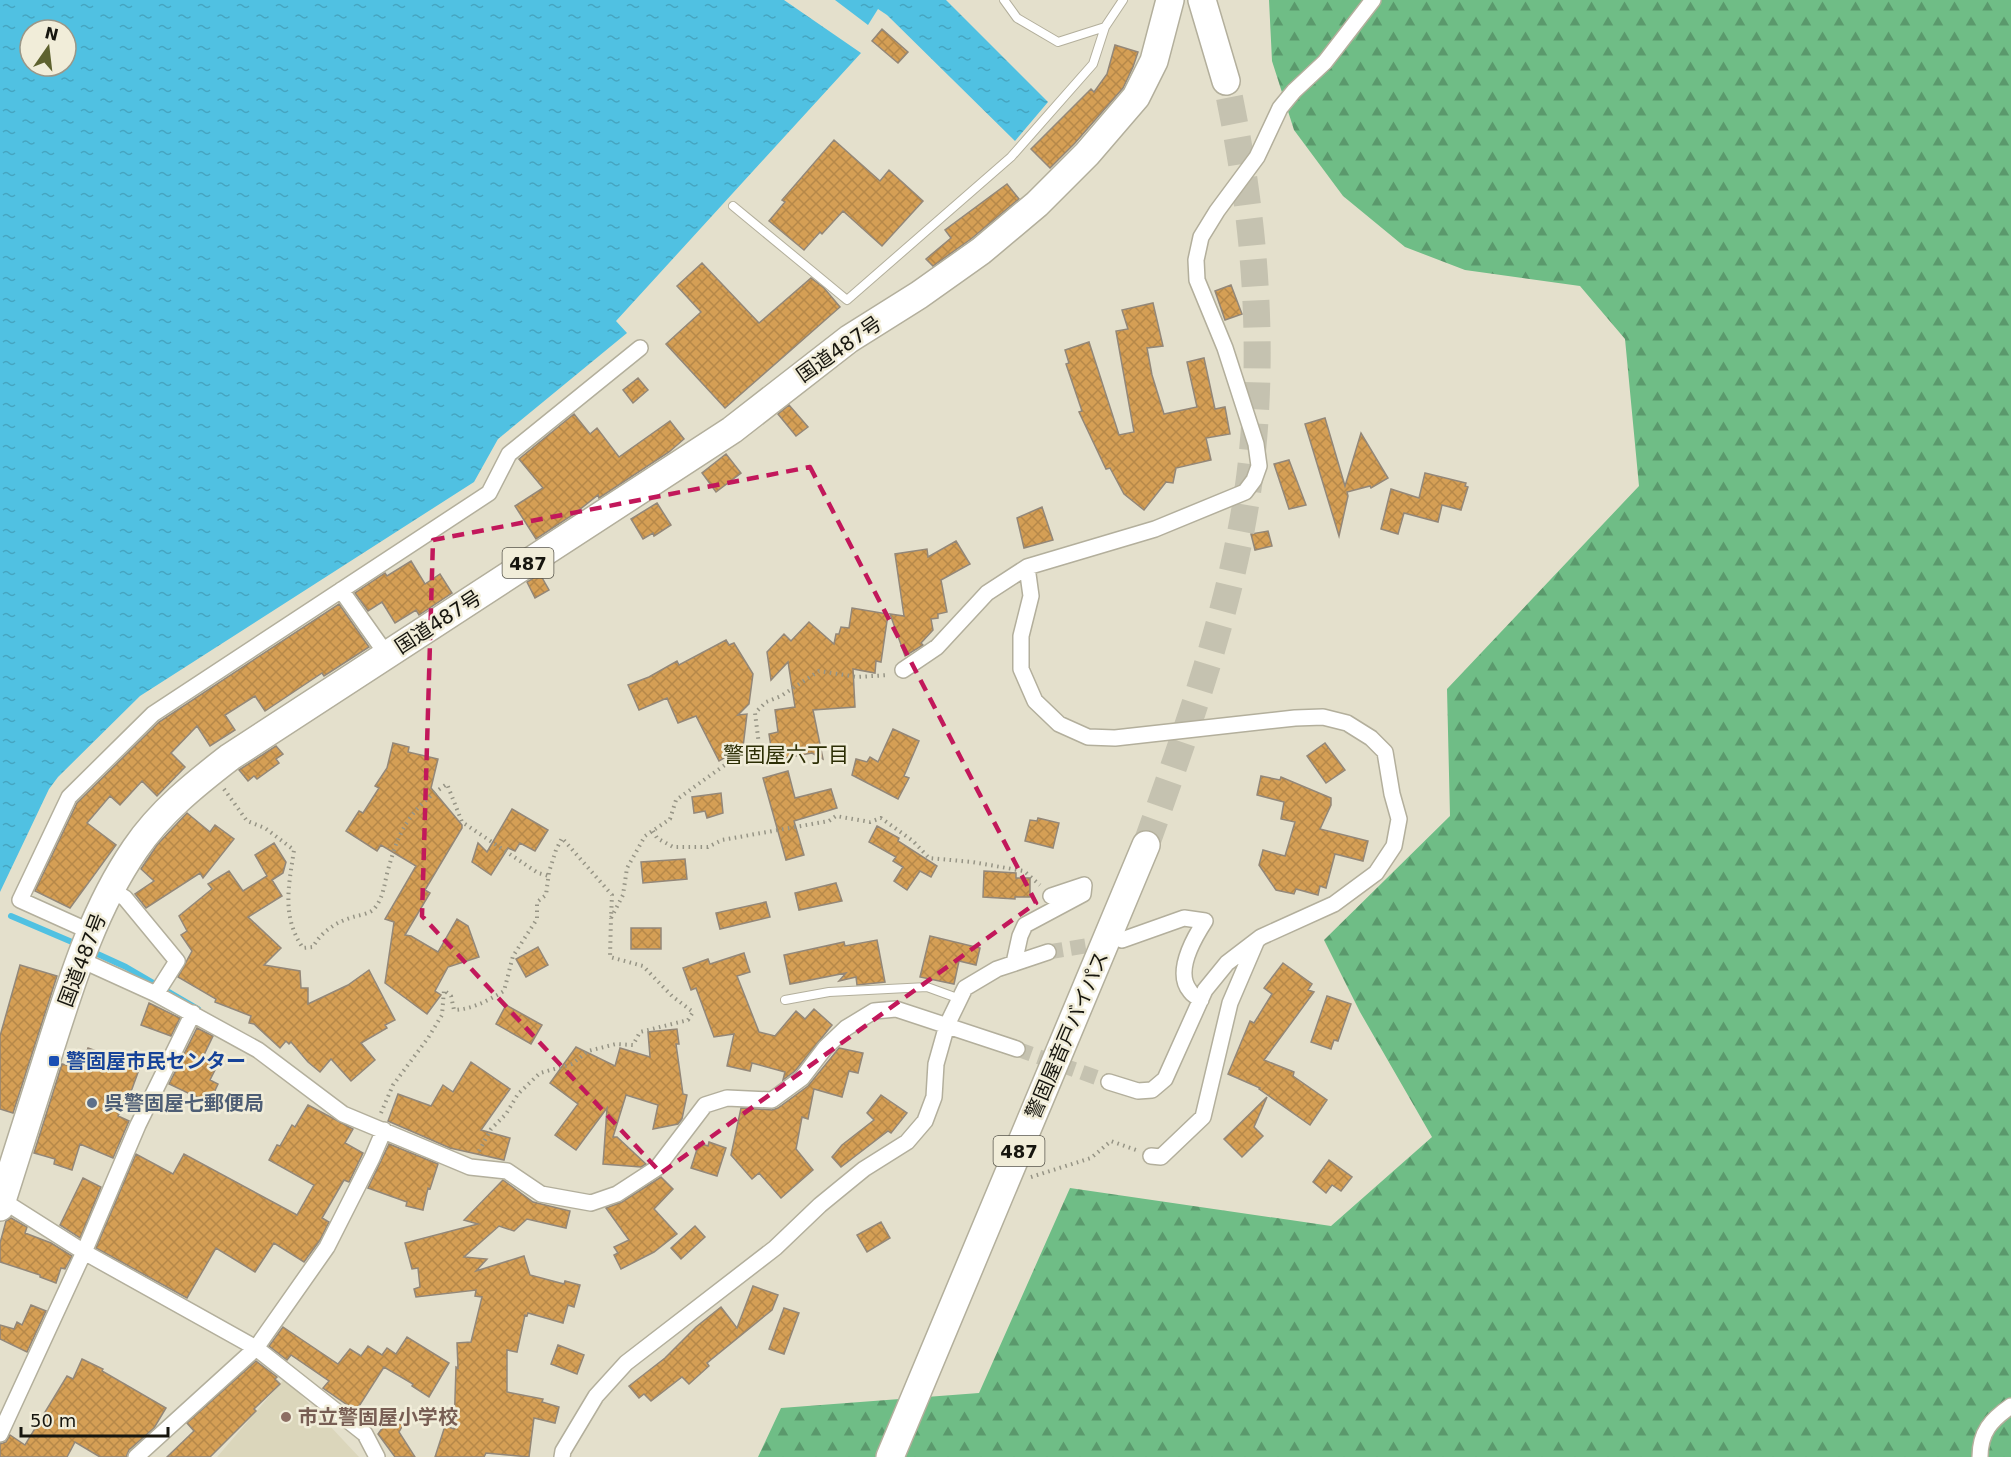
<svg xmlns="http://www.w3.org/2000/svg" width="2011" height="1457" font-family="'DejaVu Sans','Noto Sans JP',sans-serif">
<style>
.built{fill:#dbd6bb}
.forest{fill:url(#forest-firs)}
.water{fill:url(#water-ripples);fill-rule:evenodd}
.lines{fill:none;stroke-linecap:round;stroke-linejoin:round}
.stream{stroke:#50c1e2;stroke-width:6}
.building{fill:url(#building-cross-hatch);stroke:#938778;stroke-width:1.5}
.street-tunnel{stroke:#c5c2b0;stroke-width:15;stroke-dasharray:15 8;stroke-linecap:butt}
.highway-tunnel{stroke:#c5c2b0;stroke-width:27;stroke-dasharray:27 14;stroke-linecap:butt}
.lane-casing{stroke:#b3af9c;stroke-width:10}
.street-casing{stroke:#b3af9c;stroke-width:18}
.highway-casing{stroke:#b3af9c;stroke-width:30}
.path{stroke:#969485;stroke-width:4;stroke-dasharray:1.5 4.5;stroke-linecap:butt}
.lane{stroke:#fff;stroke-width:8}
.street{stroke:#fff;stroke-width:15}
.highway{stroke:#fff;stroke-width:27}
.marked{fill:none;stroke:#c2185b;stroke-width:4.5;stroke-dasharray:12 8;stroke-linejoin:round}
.transit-dot{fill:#1a4fb4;stroke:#f1edd9;stroke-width:2}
.service-dot{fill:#5c6f8a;stroke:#f1edd9;stroke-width:2}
.education-dot{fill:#8d6e63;stroke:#f1edd9;stroke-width:2}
.labels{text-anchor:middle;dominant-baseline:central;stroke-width:5;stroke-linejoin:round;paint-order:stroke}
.shield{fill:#f1edd9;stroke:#58564c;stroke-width:1.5}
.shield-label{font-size:18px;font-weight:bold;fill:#17160f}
.street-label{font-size:20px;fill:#17160f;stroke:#f1edd9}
.transit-label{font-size:20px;font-weight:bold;fill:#164399;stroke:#f1edd9;text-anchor:start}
.service-label{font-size:20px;font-weight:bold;fill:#4e5e75;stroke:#f1edd9;text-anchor:start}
.education-label{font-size:20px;font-weight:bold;fill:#785e54;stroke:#f1edd9;text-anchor:start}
.neighbourhood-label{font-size:21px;fill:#2c2e04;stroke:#f1edd9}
</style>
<defs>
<pattern id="forest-firs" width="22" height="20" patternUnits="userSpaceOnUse" patternTransform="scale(1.5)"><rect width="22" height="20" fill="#6fbd86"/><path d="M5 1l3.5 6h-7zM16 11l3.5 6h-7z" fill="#5a996c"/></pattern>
<pattern id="water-ripples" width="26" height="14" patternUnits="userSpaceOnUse" patternTransform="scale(1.5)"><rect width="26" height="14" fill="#50c1e2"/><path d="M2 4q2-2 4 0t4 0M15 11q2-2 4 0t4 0" fill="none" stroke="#45a5c1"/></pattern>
<pattern id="building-cross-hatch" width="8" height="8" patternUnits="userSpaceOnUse" patternTransform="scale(1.5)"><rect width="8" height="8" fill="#d59f55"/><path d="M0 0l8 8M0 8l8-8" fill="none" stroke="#b68849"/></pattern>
</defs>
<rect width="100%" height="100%" fill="#e4e0cc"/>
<path class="built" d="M285 1378 359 1457H217Z"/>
<path class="forest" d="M1269 0H2011V1457H758L781 1408 979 1393 1070 1188 1331 1226 1432 1137 1360 1012 1324 940 1450 816 1447 689 1639 486 1625 339 1580 286 1465 270 1405 247 1343 196 1294 130 1272 61Z"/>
<path class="water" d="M0 0H784L861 53 616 321 627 333 498 439 474 482 140 696 58 777 49 789 0 892ZM30 30H66V66H30Z
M835 0H946L1048 102 1015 141 887 15 878 9 868 25Z"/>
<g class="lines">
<path class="stream" d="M11 916 79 945
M91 951 126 967 198 1009"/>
</g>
<path class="building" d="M882 29 908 52 898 63 872 41Z
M1115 45 1138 52 1133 67 1123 88 1075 143 1050 168 1031 149 1091 89 1094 92 1107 74Z
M834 140 880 181 889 170 923 201 882 246 843 211 822 234 820 232 804 250 769 221 785 202 782 200Z
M1007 184 1019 199 971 239 933 266 926 259 951 238 945 230Z
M702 263 759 323 811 278 824 288 840 307 725 408 666 344 701 312 677 286Z
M1231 285 1242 314 1225 320 1215 291Z
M1153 303 1163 346 1147 348 1152 375 1164 414 1197 407 1187 362 1204 358 1215 409 1225 407 1230 434 1206 438 1211 460 1176 468 1173 483 1166 482 1144 510 1124 494 1110 468 1106 469 1079 412 1082 411 1066 364 1069 363 1065 350 1089 342 1119 435 1134 432 1116 331 1128 329 1122 310Z
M638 378 648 390 633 403 623 390Z
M789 405 808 427 796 436 778 414Z
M574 414 590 434 597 428 619 457 670 421 684 439 669 452 599 498 598 495 574 514 536 539 515 506 543 488 519 459Z
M1325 418 1345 486 1361 433 1388 478 1371 488 1370 486 1347 492 1348 496 1339 536 1305 424Z
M726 454 741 473 716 492 702 473Z
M1289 460 1306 505 1289 509 1274 464Z
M1425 473 1466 483 1465 486 1468 487 1461 510 1442 505 1438 522 1404 513 1398 534 1381 529 1391 489 1419 498Z
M657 503 671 525 654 536 653 533 643 539 631 519Z
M1042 507 1053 540 1024 548 1017 518Z
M1268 531 1272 546 1255 550 1251 534Z
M956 541 970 564 941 580 947 612 938 614V618L931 619 933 630 921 643 923 645 905 656 890 614 904 616 895 554 927 549 928 557Z
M411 561 425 584 440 574 452 593 419 615 416 610 395 623 382 602 368 611 355 593 385 573 387 576Z
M540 574 549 590 535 598 527 582Z
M339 604 369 647 324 676 322 673 265 711 255 696 225 715 235 730 210 746 197 726 171 753 185 767 157 796 142 781 120 805 110 796 87 823 116 845 70 908 35 891 77 803 159 722Z
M852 608 888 614 881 662 876 661 875 673 853 669 855 707 813 710 823 759 812 753 773 760 769 734 778 732 775 710 795 707 788 662 771 680 767 652 784 634 791 641 809 622 834 644 836 634H839L841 627 849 628Z
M726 640 729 645 734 643 753 674 749 704 738 715 747 714 743 747 719 761 696 716 678 723 667 698 639 710 628 685 649 677 677 661 679 665Z
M893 729 919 741 904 776 909 778 898 799 852 775 856 759 867 762 870 757 878 762Z
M393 743 409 747 408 752 438 759 431 788 462 825V828L425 890 430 893 405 935 411 936 438 952 457 919 468 926 479 957 448 967 435 991 441 995 427 1014 385 983 394 922 385 919 416 866 381 845 377 851 346 831 359 811 363 813 379 788 375 786 387 768Z
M1325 743 1345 770 1326 783 1307 756Z
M276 746 283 754 276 759 279 763 257 779 254 776 248 781 239 770Z
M788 771 795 798 831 789 837 808 794 821 804 855 786 860 763 778Z
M1261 776 1280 780 1281 777 1331 798V805L1320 829 1368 841 1363 861 1335 854 1326 888 1320 886 1318 895 1296 889 1294 894 1276 890 1259 865 1263 850 1285 856 1295 822 1281 819 1284 802 1257 795Z
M721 793 723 813 707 818 705 811 694 813 692 797Z
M512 809 548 830 535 851 520 843 515 851 508 848 491 875 472 862 478 843 487 852Z
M187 813 210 832 215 825 234 839 203 878 200 873 146 908 135 894 154 881 141 869 157 845Z
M1038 818 1059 823 1053 848 1025 841 1030 820 1037 821Z
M877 826 899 838 898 841 937 866 931 877 920 871 907 890 894 881 903 867 893 861 896 857 869 842Z
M274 843 286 862 283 873 272 880 282 896 248 917 281 948 264 965 300 971 301 988H308V1004L348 985 369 970 395 1020 385 1025 387 1028 361 1043 375 1060 351 1081 331 1059 320 1072 308 1062 291 1042 289 1044 286 1041 280 1048 254 1024 249 1023 251 1016 215 1002 216 999 178 977 192 951 181 935 187 931 179 916 212 889 208 884 229 871 243 891 267 876 255 855Z
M685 859 687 879 643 883 641 862Z
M984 871 1016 873V878H1030V897H1015V899L983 897Z
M836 883 842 901 799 910 795 893Z
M766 902 770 917 720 929 716 913Z
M631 928H661V949H631Z
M930 936 980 948 976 965 959 961 954 984 920 977Z
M877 940 885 982 857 985 856 977 839 981 846 973 790 984 784 955 844 942 845 946Z
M538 947 548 965 526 977 516 959Z
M744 953 750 972 737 976 759 1032 775 1036 796 1011 805 1019 814 1009 832 1025 795 1071 783 1080 785 1072 752 1063 750 1071 727 1066 734 1034 714 1037 696 988 691 990 683 968 708 959 710 964Z
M1283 963 1312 984 1308 990 1314 992 1264 1060 1294 1072 1293 1076 1327 1100 1310 1125 1259 1089 1260 1088 1228 1074 1250 1021 1254 1023 1272 994 1264 988Z
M20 965 57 976 13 1113 0 1109V1036Z
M1327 996 1351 1004 1338 1041 1334 1040 1331 1049 1311 1042Z
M149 1003 180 1018 171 1036 141 1025Z
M506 1005 542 1025 531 1044 496 1024Z
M197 1028 213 1036 203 1057 218 1064 210 1080 218 1084 209 1103 169 1084Z
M677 1029 679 1044H676L683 1094 687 1095 682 1119 678 1124 653 1129 658 1105 626 1095 613 1137H617L646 1164 641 1167 603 1164 607 1108 576 1150 555 1135 578 1104 550 1083 576 1047 615 1066 620 1048 650 1057 648 1032Z
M88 1048 140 1067 132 1089 118 1116 129 1121 113 1158 80 1144 72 1170 54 1164 55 1159 34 1153 62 1064 81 1069Z
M839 1048 863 1053 858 1073 849 1071 842 1097 814 1089 808 1119 802 1117 796 1149 813 1170 781 1198 759 1173 752 1179 731 1155 741 1108 772 1110 778 1108 808 1086Z
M471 1062 510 1089 481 1130 510 1138 504 1160 450 1148 388 1121 398 1094 431 1106 443 1085 453 1092Z
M881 1095 907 1113 891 1133 888 1131 841 1167 832 1157 842 1145 874 1120 867 1113Z
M1267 1097 1254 1127 1263 1136 1242 1157 1224 1139Z
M308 1105 353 1129 345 1143 363 1153 349 1182 344 1180 322 1218 329 1222 320 1240 304 1262 274 1243 255 1272 216 1248 187 1298 96 1248 136 1154 173 1174 184 1154 297 1215 314 1185 269 1160 277 1145 280 1146 292 1125 295 1127Z
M709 1142 726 1148 717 1176 691 1168 699 1143 708 1146Z
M389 1144 438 1164 430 1189 428 1188 423 1210 406 1206 407 1202 368 1188Z
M1329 1160 1352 1177 1341 1191 1332 1185 1326 1193 1313 1182Z
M661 1177 673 1189 654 1209 677 1234 654 1252 621 1269 614 1255 618 1253 614 1247 629 1240 606 1208 622 1202Z
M83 1178 101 1187 80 1238 60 1225Z
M503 1180 533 1202 570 1211 566 1228 527 1219 514 1231 499 1226 464 1257 487 1259 476 1271 524 1256 530 1275 564 1284 565 1281 580 1285 574 1307 568 1305 563 1323 528 1313 527 1316 525 1315 517 1352 507 1350V1392L543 1399 542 1402 559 1407 555 1423 534 1418 529 1457 486 1453 484 1457H435L445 1426 454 1429 456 1367 458 1368 457 1343 471 1342 482 1297 475 1296 476 1290 416 1297 414 1289 420 1287 418 1268 412 1269 405 1243 478 1224 464 1220Z
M11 1218 27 1227 25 1233 51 1243 72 1256 65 1269 61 1268 56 1283 40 1277V1275L0 1262V1243L6 1221Z
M881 1222 890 1238 867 1252 857 1235Z
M695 1226 705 1237 681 1259 671 1248Z
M753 1286 778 1295 772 1310 707 1363 709 1366 689 1384 682 1377 651 1401 644 1394 639 1398 629 1386 665 1358 696 1327 721 1307 737 1328Z
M31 1305 46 1311 27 1352 0 1339V1325L14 1329 17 1322 22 1325Z
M784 1308 799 1313 784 1354 769 1349Z
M283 1327 338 1364 350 1349 361 1356 368 1346 382 1355 387 1348 396 1354 407 1337 449 1363 429 1397 412 1386 413 1384 384 1367 356 1411 323 1388 329 1381 291 1355 287 1360 269 1346Z
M558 1345 584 1355 577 1374 551 1364Z
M82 1359 103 1369 102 1371 166 1408 154 1428 129 1450 126 1457H100L75 1442 67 1457H0V1444L6 1442 10 1435 25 1445 67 1376 73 1379Z
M256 1361 277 1377 275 1379 280 1384 254 1409 256 1411 210 1457H167L194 1431 187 1423Z
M391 1416 403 1425 399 1432 415 1457H395L378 1434Z"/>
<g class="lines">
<path class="street-tunnel" d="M1048 952 1110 942
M1017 1049 1109 1082"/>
<path class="highway-tunnel" d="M1146 845C1189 724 1234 601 1250 474 1266 342 1254 210 1226 81"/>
<g class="lane-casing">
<path id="lane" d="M1004 0 1017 18 1058 42 1105 27
M733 206 847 300 1011 157 1093 64 1105 27 1123 0
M785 1000 829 992 927 987 960 999"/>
</g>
<g class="street-casing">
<path id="street" d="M1027 567 1031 596 1021 636V669L1035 701 1059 724 1088 737 1115 738 1295 718 1323 717 1347 723 1371 738 1385 752 1392 794 1399 819 1394 846 1376 873 1334 904 1261 937 1227 963 1205 990 1165 1079 1152 1090 1138 1091 1109 1082
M341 590 387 655
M903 670 937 647 987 593 1027 567 1155 529 1245 492 1254 480 1259 466 1256 444 1225 348 1197 280 1196 260 1201 237 1217 211 1257 157 1280 108 1294 91 1325 62 1373 0
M110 889 125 898 177 961 156 994
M91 932 20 900 69 797 153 714 489 493 509 454 640 348
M1122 940 1184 918 1205 921C1194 938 1174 972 1190 991 1192 995 1198 997 1201 1000
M79 959 156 994 258 1050 343 1114 470 1167 507 1171 541 1194 591 1203 617 1194 657 1168 705 1105 727 1098 772 1100 802 1078 825 1048 846 1028 874 1011 896 1009 1017 1049
M1014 963 1020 936 1025 925 1083 894 1084 885 1051 896
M1151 1156 1161 1157 1203 1117 1230 1003 1257 940
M2 1200 84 1252 256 1348 365 1434 377 1457
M0 1434 84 1252 138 1125 193 1013
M136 1457 256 1348 327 1247 372 1158 384 1130
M562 1457 563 1451 596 1396 626 1363 775 1248 820 1205 864 1169 907 1142 925 1121 934 1097 936 1064 947 1025 965 988 997 969 1048 952
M1980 1457C1980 1432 1991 1420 2011 1406"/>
</g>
<g class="highway-casing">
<path id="highway" d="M1202 0 1226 81
M0 1207C17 1153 34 1100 51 1046 73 977 94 909 135 849 160 812 195 784 230 757L732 430 849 339 919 295 981 251 1037 204 1087 154 1136 97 1154 61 1170 0
M890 1457 1146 845"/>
</g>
<path class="path" d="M224 789 247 821 265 828 294 850C289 885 281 916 303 948L313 947C321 932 336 922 353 917 360 915 369 914 374 909 384 897 384 884 388 870 399 829 411 808 447 784L462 822 538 873 549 876
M653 831 657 838 673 847H708L722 840 829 821 836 816 870 822 881 818 913 841 929 858 972 862 1024 871 1040 885
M381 1113 393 1085 428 1038 442 1015 444 990 451 996 454 1010C473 1009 487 1001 504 991L513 956 537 919V902L546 895 549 872 556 850 562 838 612 895 611 918 623 895 627 868 645 836 670 819 676 800 729 762 759 745 755 713 766 702 781 696 819 671 857 677 889 675
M479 1151 491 1129 506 1114 518 1094 540 1073 572 1064 588 1051 616 1044 633 1045 640 1032 688 1020 693 1012 672 996 643 966 610 957 611 918
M1031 1177 1091 1158 1111 1141 1136 1150"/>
<use href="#lane" class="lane"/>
<use href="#street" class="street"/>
<use href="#highway" class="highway"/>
</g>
<path class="marked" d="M810 467 1036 903 661 1173 422 916 433 540Z"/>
<rect class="transit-dot" x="48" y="1055" width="12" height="12" rx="3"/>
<circle class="service-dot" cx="92" cy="1103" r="6"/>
<circle class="education-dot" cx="286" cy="1417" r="6"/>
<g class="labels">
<g class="shield">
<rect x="502.5" y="548" width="51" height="30" rx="4.5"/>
<rect x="993.5" y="1136" width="51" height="30" rx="4.5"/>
</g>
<g class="shield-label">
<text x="528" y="563">487</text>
<text x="1019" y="1151">487</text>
</g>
<g class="street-label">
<text transform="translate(839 349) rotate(-35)">国道487号</text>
<text transform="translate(438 622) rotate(-33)">国道487号</text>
<text transform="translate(82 960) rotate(-69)">国道487号</text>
<text transform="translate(1067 1035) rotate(-67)">警固屋音戸バイパス</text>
</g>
<g class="transit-label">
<text x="66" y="1061">警固屋市民センター</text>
</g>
<g class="service-label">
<text x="104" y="1103">呉警固屋七郵便局</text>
</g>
<g class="education-label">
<text x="298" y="1417">市立警固屋小学校</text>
</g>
<g class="neighbourhood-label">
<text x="786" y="755">警固屋六丁目</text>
</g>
</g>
<g transform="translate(48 48) rotate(14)"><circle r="28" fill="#f1edd9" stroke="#9a9788" stroke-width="1.5"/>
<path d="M0-4.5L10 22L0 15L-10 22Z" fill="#5e622f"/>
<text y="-9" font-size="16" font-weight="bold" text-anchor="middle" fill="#17160f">N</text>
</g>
<path d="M21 1427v9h147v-9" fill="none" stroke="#17160f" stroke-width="3"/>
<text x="30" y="1427" font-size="18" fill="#17160f" stroke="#f1edd9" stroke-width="4.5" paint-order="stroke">50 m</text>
</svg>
